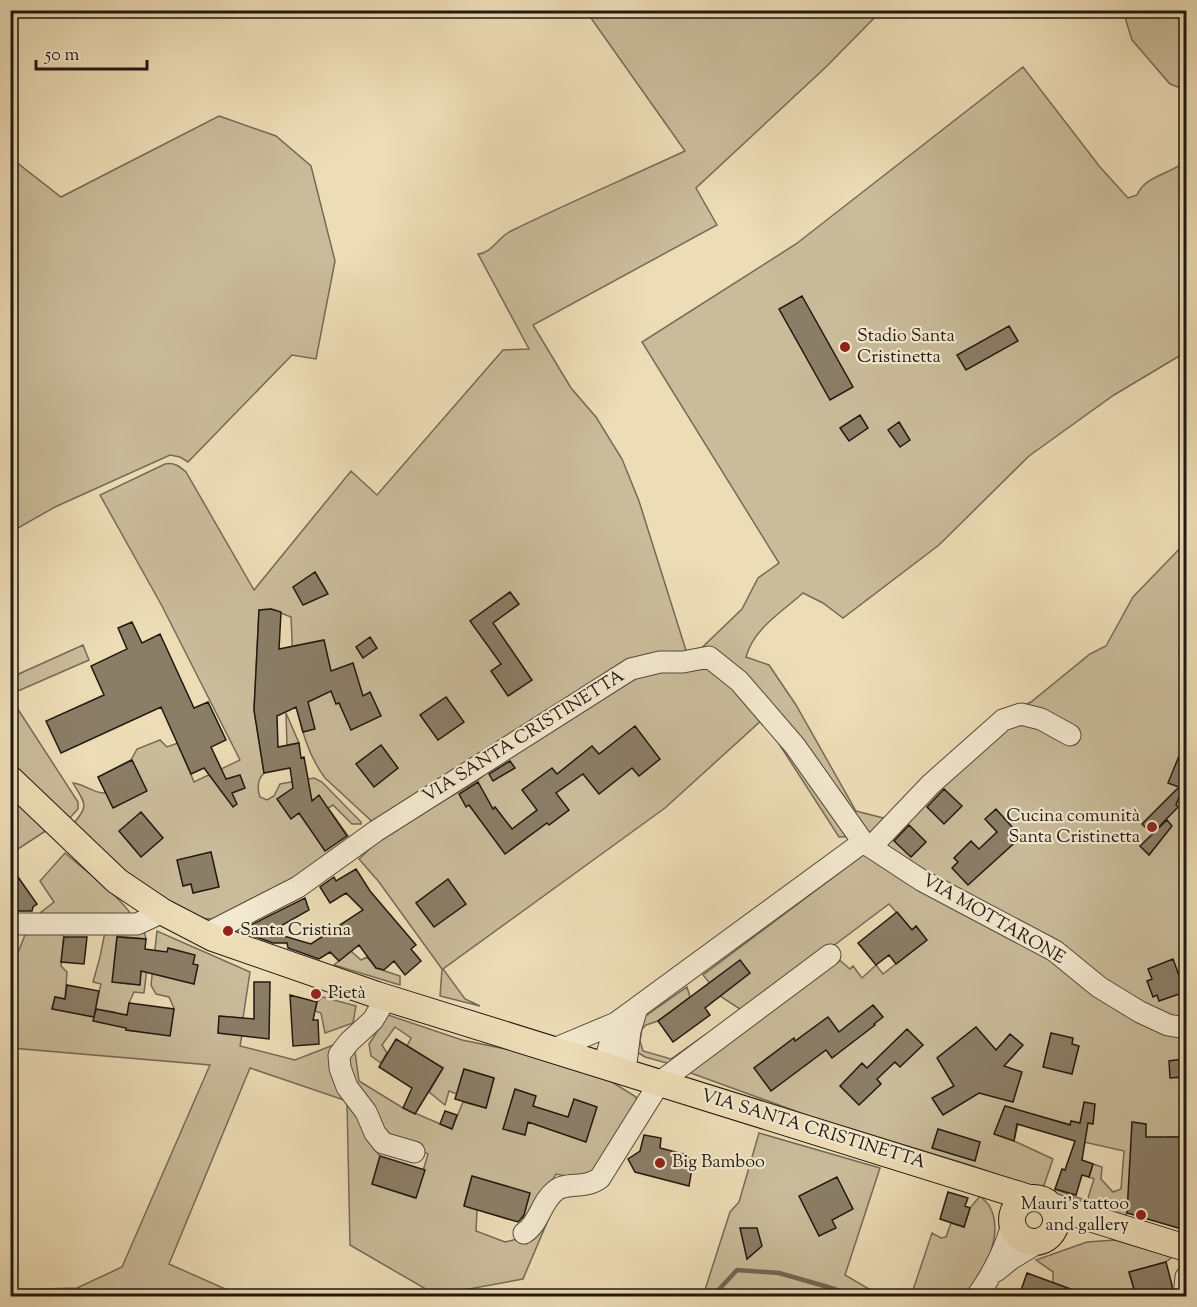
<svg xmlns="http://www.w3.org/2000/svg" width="1197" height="1307" font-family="'Sorts Mill Goudy',serif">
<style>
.green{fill:#cabc9b;stroke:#766a56;stroke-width:1.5;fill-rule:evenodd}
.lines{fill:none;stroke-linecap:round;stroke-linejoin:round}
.stream{stroke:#726652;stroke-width:4.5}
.building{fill:#8b7e67;stroke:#211810;stroke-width:1.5}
.minor-casing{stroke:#54493a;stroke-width:23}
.major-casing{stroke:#211810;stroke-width:28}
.minor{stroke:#f3e9d0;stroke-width:21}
.major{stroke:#edddb7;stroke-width:26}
.poi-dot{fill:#8f2418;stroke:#f3e9d0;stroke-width:2}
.labels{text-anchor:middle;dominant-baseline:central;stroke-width:4.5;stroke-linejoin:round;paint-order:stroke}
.poi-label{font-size:18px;fill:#211810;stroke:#f3e9d0;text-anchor:start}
.street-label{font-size:18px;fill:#211810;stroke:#f3e9d0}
</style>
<rect width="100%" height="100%" fill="#edddb7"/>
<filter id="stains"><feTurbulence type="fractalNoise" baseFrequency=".00333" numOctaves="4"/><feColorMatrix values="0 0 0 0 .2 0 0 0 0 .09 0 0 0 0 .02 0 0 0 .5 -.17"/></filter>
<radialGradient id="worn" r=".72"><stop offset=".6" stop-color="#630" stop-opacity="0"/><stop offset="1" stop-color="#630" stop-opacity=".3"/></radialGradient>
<path class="green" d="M586 11H881L827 66 696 188 717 225 533 325 571 388 596 417 622 459 639 501 689 660 742 609 758 578 779 563 642 342 796 244 1023 67 1100 167 1128 198 1137 195C1146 174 1172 175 1186 160V352L1114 395 1029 456 939 545 843 618 823 603 803 593C782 612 754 628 746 657L769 665 796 705 856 811 891 820 872 839 863 836 839 837 763 719 665 808 443 969 465 999 480 1006 440 996 442 969 379 882 359 859 381 838 477 781 488 772 657 659 377 826 325 778C291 732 294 671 291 617L271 609 259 610 254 710 264 773C257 780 257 788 260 797L267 800 274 796 280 784 314 778 322 782 361 822V824H352L333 805 328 808 354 844 341 854 214 919C176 922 100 850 73 824 90 805 85 804 73 783 85 784 94 794 106 793L98 777 131 760 137 749 160 740 167 747 178 743 194 782 240 760 162 606 100 495 165 464C174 462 179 466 186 472L254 590 351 471 377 495 503 350 529 349 478 254C492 253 498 237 511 231 568 203 627 178 685 151Z
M1123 11H1186V90L1170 84 1132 40Z
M219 116 276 136 311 166 335 261 316 359 292 355 188 462 180 457 170 455 55 507 11 532V158L61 197Z
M1186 542V1022L1170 1021 1020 926 882 845 1008 712 1031 702 1090 654 1106 646 1133 597Z
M83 645 89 660 18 691 12 677Z
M10 697 78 802V809L68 820 11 764Z
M286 713 299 743 287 745Z
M10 792 47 830 15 851 11 846Z
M867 852 1186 1031V1137H1167L1127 1213 1122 1219 1056 1201 1055 1189 1087 1201 1094 1179 1089 1177 1093 1164 1102 1167 1101 1179 1113 1192 1121 1189 1124 1151 1075 1140 1076 1126 1021 1111 1014 1141 1053 1159 1042 1191 973 1166 809 1116 688 1072 836 957 850 969 853 966 862 978 876 965 883 974 926 940 916 927 912 930 889 904 727 1026 740 1009 720 996 703 975Z
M65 853C82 868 122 898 132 916L42 918 40 913 54 902 40 881Z
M29 929H88L87 934 64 932 61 966 67 972 65 999 55 997 52 1009 86 1015 89 999 97 1000 101 984 93 982 100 957 105 932 144 930 146 939 117 936 114 965 123 966 121 983 139 985 142 967 147 968 144 993 134 992 129 1003 126 1030 170 1035 174 1008 169 997 156 994 151 985 157 931 250 972 243 1018 220 1016 218 1033 242 1035 240 1046 295 1060 341 1042C337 1049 330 1058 333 1067 337 1086 355 1097 363 1114 370 1129 368 1144 380 1156L372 1184 415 1198 428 1154 408 1143 385 1136 377 1126 376 1117 351 1088 345 1073 344 1059 347 1050 354 1044 359 1081 403 1108 452 1129 463 1102 486 1108 494 1078 464 1069 457 1094 449 1091 445 1105 429 1092 443 1068 407 1046 411 1038 395 1027 382 1045 387 1053 381 1063 371 1056 369 1044 388 1015 462 1040 535 1055 612 1082 636 1097 637 1105 592 1181 556 1174 527 1224 522 1223 529 1195 472 1176 464 1205 477 1210 476 1231 505 1242 522 1238 521 1243 527 1244 556 1195 565 1190 592 1189V1192L557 1199 523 1279 436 1295 350 1245 347 1101 250 1068 169 1264 241 1296H11L10 1290 77 1288 122 1267 210 1065 11 1048V970L25 935 24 930ZM96 1009 115 1012 113 1025 94 1021Z
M351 951 361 960 367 957 376 968 400 976V985L334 965Z
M687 987 690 997 658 1021 646 1025 642 1029 640 1041 643 1051 671 1059 705 1035 710 1039 674 1065 645 1057 637 1052 641 1019Z
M323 997 356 1006 353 1023 325 1033 321 1013 315 1011 317 1002Z
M759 1133 880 1168 845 1275 881 1296H703L730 1212 739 1202Z
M980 1196C983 1199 988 1203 990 1207 1005 1236 983 1273 967 1296H911L932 1233 941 1238 946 1237 951 1223 964 1227 970 1208Z
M1115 1240 1172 1257 1166 1262 1129 1272 1136 1296H1074L1075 1291 1053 1283V1272L1036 1260 1087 1242Z"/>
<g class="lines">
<path class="stream" d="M308 1296 332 1294 365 1296
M713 1296 737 1270 779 1273 828 1287 854 1296"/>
</g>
<path class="building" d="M802 296 853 387 830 400 779 309Z
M1009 326 1018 341 966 370 957 355Z
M860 415 868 428 849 441 840 428Z
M899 422 910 440 900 447 888 430Z
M315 572 328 594 303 605 293 587Z
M510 592 519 604 493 623 532 680 508 696 491 671 501 664 470 621Z
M271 609 281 612 279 649 324 640 331 671 353 663 363 696 370 692 381 716 351 730 339 703 336 704 331 691 308 702 315 729 303 732 296 707 277 716 278 747 299 743 301 758 304 757 312 801 319 795 347 836 325 851 299 813 291 819 277 799 293 788 290 768 264 773 254 710 259 610Z
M132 622 142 643 160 634 194 708 208 702 226 740 211 747 226 779 240 775 245 788 232 793 237 804 233 807 204 768 191 774 161 707 61 753 46 721 104 695 91 666 127 649 118 628Z
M370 637 377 648 363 658 356 647Z
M446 697 464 722 438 740 420 715Z
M635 726 660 759 639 776 632 768 599 794 583 774 556 793 569 810 549 825 547 823 505 854 469 805 466 807 459 794 478 782 493 809 495 807 512 829 537 810 522 790 552 768 557 774 592 746 599 754Z
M1186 739V779L1176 805 1178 807 1152 834 1142 824 1179 787 1168 783Z
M381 745 398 768 374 787 356 764Z
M132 760 147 791 113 808 98 777Z
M510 761 515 768 493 781 489 774Z
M944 789 962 806 944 824 927 807Z
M996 809 1021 837 968 885 952 868 958 862 954 858 971 841 979 849 997 832 985 819Z
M141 812 163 838 141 857 119 831Z
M1167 820 1172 826 1149 855 1140 846Z
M909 825 926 842 911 857 894 841Z
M211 852 219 887 193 893 191 884 183 886 177 860Z
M356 869 370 891 416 945 411 949 421 961 405 975 394 961 384 970 376 968 359 945 339 961 330 952 319 959 288 948 287 943H273L239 931 305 898 309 910 270 932 311 944 363 910 346 893 330 903 320 887 334 877 336 881Z
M18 877 37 904 33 907 32 911H12L10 909V883Z
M448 879 466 904 434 927 416 903Z
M897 912 912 930 916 926 927 940 896 964 889 955 876 965 858 943Z
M64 937H87L84 964 61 962Z
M117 937 146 939 145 949 167 952 168 948 195 955 193 964 198 965 194 984 141 971 140 985 112 982Z
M1173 959 1185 992 1159 1001 1157 995 1153 997 1147 981 1152 979 1148 969Z
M740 960 750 973 705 1008 710 1015 673 1042 658 1021Z
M254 982H270L269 1039 218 1033 219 1016 254 1019Z
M67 985 99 991 94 1017 52 1009 55 997 65 999Z
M290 995 317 1002 313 1020H318L319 1044 293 1046Z
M129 1003 174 1009 170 1036 126 1030V1028L93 1021 96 1009 127 1015Z
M873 1005 883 1017 874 1024 875 1025 832 1058 826 1050 771 1091 754 1068 794 1038 795 1041 828 1017 839 1032Z
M976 1027 996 1050 1010 1034 1023 1045 1004 1066 1022 1072 1013 1102 979 1093 943 1115 932 1098 954 1086 937 1058Z
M907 1029 923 1045 900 1067 895 1062 877 1079 881 1084 859 1105 840 1086 862 1063 867 1068Z
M1051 1033 1073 1038 1072 1044 1079 1046 1072 1074 1043 1067Z
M396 1039 443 1068 415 1114 403 1108 412 1088 379 1067Z
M1182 1059 1183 1077 1170 1078 1169 1061Z
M464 1069 494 1078 486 1108 455 1099Z
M515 1089 536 1096 533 1106 568 1117 574 1099 597 1107 586 1142 528 1122 525 1135 503 1129Z
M1084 1102 1095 1104 1093 1124 1088 1123 1082 1160 1093 1164 1089 1177 1082 1175 1076 1195 1055 1189 1062 1169 1065 1170 1075 1141 1017 1124 1014 1141 994 1134 1005 1106 1070 1125 1071 1121 1080 1123Z
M445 1111 457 1115 452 1129 440 1124Z
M1132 1122 1146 1124V1137H1186L1185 1230 1127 1213Z
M938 1129 980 1142 975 1161 932 1148Z
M644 1135 661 1138 660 1148 687 1155 692 1168 689 1186 635 1172 628 1159 640 1151Z
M380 1156 425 1170 416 1198 372 1184Z
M472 1176 530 1193 524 1215 520 1220 518 1222 464 1206Z
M837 1177 853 1209 832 1220 836 1228 819 1236 799 1196Z
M948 1192 968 1198 965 1206 970 1208 964 1227 940 1219Z
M740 1228H757L762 1246 747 1259Z
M1166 1262 1172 1285V1296H1136L1129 1272Z
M1027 1273 1087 1295V1296H1019Z"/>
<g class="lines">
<g class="minor-casing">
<path id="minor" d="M871 847 931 784 1003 720 1021 714 1041 719 1070 735
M10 924H137L163 912
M206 934 298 887 376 831 631 669 660 662H683L709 657 739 681 795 746 863 842 921 880 1055 951 1099 987 1140 1012 1168 1025 1186 1028
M386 998 373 1020 349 1042 339 1055 340 1068 347 1087 366 1112 375 1133 383 1143 414 1152
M554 1049 616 1023 863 842
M604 1065 616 1023
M625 1071 630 1031 637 1008
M524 1233C539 1224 541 1202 555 1191 567 1181 584 1190 600 1178L660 1082 830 955
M996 1271 1011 1259 1039 1242
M977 1296C993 1274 1004 1252 1012 1225
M1184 1296 1186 1277"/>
</g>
<g class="major-casing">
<path id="major" d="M10 779 117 881 163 912 213 938 377 995 1029 1198
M1012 1220a22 22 0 1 1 44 0a22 22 0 1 1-44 0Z
M1051 1206 1186 1248"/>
</g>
<use href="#minor" class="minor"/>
<use href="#major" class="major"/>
</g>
<g class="poi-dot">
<circle cx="845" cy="347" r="6"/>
<circle cx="1152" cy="827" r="6"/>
<circle cx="228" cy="931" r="6"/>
<circle cx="316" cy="994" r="6"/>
<circle cx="660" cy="1163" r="6"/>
<circle cx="1141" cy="1215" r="6"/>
</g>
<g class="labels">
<g class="poi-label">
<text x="857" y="337">Stadio Santa<tspan x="857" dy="21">Cristinetta</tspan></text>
<text x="1140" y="817" text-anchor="end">Cucina comunità<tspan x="1140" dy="21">Santa Cristinetta</tspan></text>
<text x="240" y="931">Santa Cristina</text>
<text x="328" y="994">Pietà</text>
<text x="672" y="1163">Big Bamboo</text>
<text x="1129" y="1205" text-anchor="end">Mauri's tattoo<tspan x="1129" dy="21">and gallery</tspan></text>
</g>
<g class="street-label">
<text transform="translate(524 737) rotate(-32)">VIA SANTA CRISTINETTA</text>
<text transform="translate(993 920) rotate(30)">VIA MOTTARONE</text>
<text transform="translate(813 1130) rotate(17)">VIA SANTA CRISTINETTA</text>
</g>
</g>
<rect width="1197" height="1307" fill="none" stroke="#edddb7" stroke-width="36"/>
<rect x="12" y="12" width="1173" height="1283" fill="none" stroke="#211810" stroke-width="3"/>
<rect x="18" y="18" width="1161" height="1271" fill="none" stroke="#211810" stroke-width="1.5"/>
<path d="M36 60v9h111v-9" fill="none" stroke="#211810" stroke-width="3"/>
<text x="45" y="60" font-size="18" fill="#211810" stroke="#f3e9d0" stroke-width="4.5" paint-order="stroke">50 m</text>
<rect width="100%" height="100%" filter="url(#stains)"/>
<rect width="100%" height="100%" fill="url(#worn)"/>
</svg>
